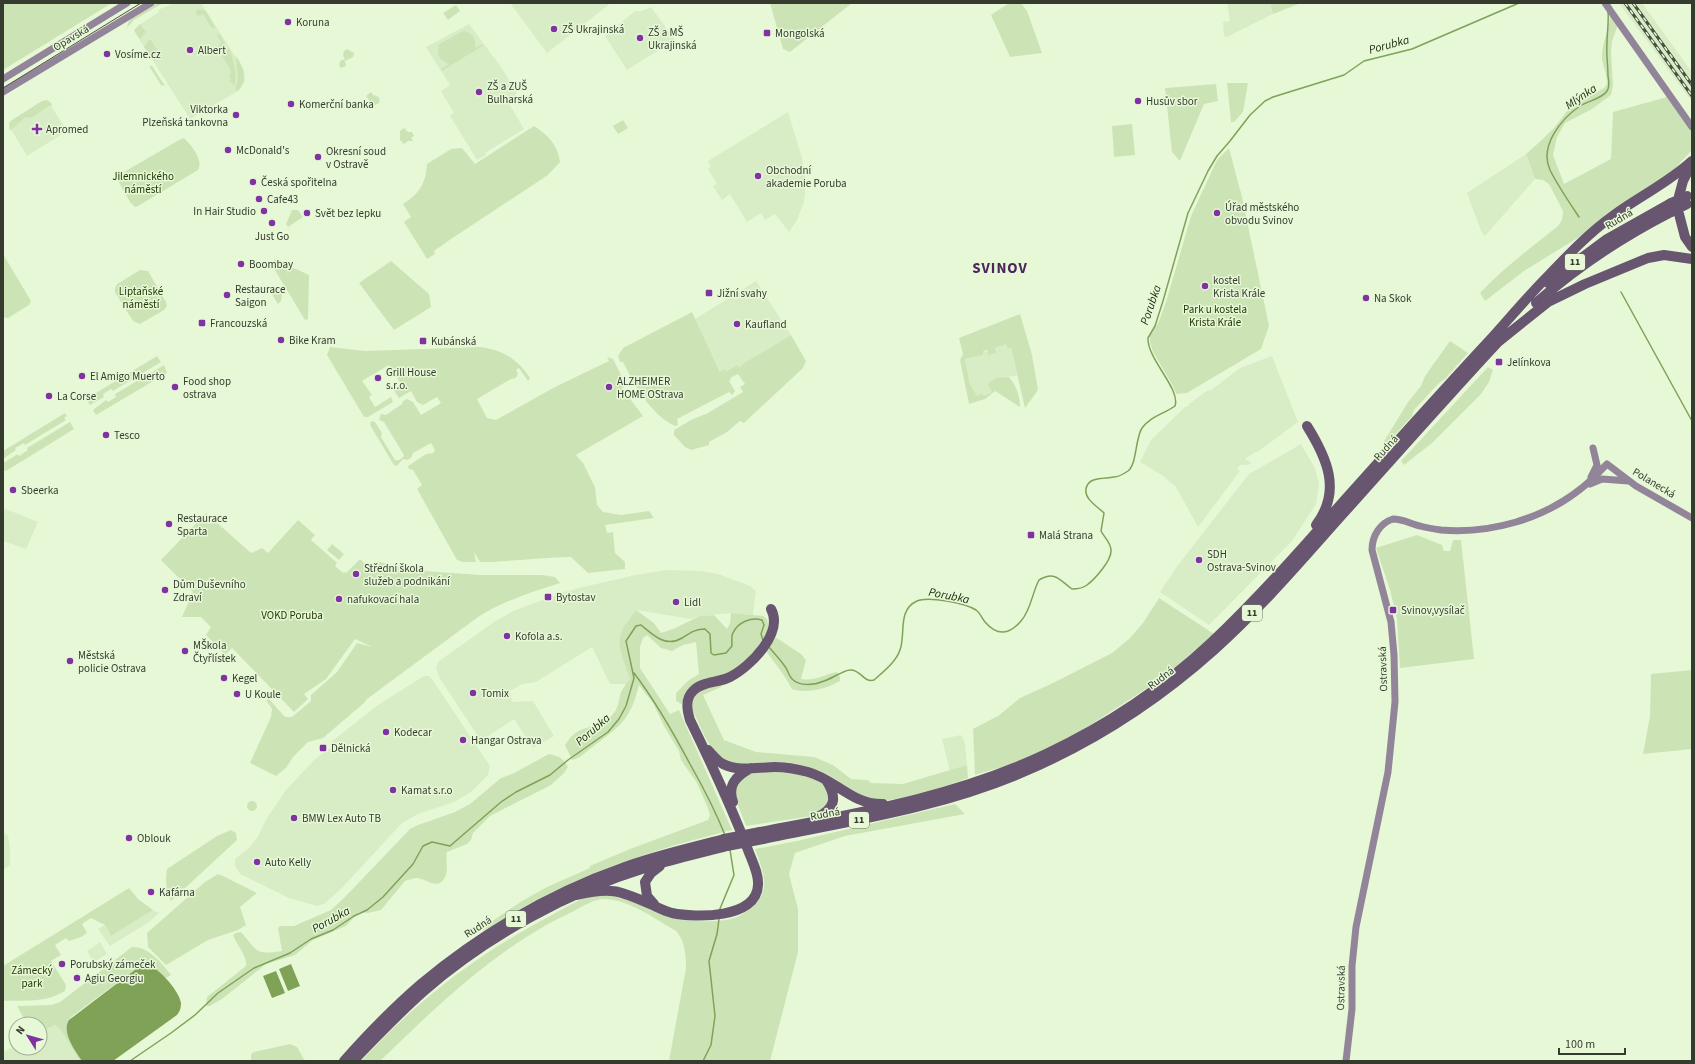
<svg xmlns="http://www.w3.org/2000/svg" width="1695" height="1064" font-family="'Source Sans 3',sans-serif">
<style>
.built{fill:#d8edc5}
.green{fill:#cce4b5}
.water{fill:#7fa257}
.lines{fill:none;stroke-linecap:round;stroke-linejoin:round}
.stream{stroke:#7fa257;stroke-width:1.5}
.secondary{stroke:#928599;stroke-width:7}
.highway{stroke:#685671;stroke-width:10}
.tram{stroke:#485041;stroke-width:1}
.rail-casing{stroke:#485041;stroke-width:3}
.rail{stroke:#e7f8d7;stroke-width:1.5;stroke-dasharray:4.5;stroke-linecap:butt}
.highway-bridge{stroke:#685671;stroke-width:10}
.poi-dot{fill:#8132a2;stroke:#e7f8d7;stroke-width:1.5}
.labels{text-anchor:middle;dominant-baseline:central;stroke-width:3;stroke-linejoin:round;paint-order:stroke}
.shield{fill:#e7f8d7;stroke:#6a7461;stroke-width:1}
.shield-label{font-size:10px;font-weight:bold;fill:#353c2f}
.poi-label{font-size:11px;fill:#353c2f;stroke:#e7f8d7;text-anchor:start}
.street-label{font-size:11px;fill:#353c2f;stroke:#e7f8d7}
.park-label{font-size:11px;fill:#223800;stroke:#e7f8d7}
.water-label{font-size:12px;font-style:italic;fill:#213010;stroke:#e7f8d7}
.district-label{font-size:15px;font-weight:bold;letter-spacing:1px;fill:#4c265c;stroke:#e7f8d7}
</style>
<rect width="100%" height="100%" fill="#e7f8d7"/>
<path class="built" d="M174 3H201L244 70 245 81 238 91 190 119 134 31 139 25 159 12 158 10Z
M510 3H611L547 53Z
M1227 3H1270L1273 14 1227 37 1224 36 1223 22 1230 21Z
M1619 3H1642L1692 72V102Z
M651 7 675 40 627 70 605 36 635 11H641Z
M469 24 501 67 517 92 510 105 524 129 485 153 486 155 477 160 450 116 454 113 441 91 450 85 426 47Z
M47 100 51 103 53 105 51 106 67 131 27 156 12 131H11L9 128V123L42 101Z
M788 112 802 158 806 183 804 202 797 220 789 232 775 214 765 220 761 213 747 222 730 194 722 200 713 186 717 184 708 169 711 166 708 161Z
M1526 154 1535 179 1485 236 1482 233 1467 193Z
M756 281 791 335 744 363 742 367 723 378 695 319Z
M1006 344 1011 348 1017 376 1000 377 988 385 992 392 984 397 982 393 977 396 970 384 965 359 983 355 982 351 997 352 995 348Z
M1272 356 1298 422 1256 453 1255 452 1245 459 1252 463 1246 465H1240L1237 469 1240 471 1198 527 1176 487 1162 475 1140 462 1151 440 1185 407 1188 406 1189 404 1208 390 1210 391 1240 368Z
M1301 444 1315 468 1319 484 1316 504 1292 541 1209 625 1160 592 1178 565 1249 474Z
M6 509 38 522 26 549 3 541V511Z
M666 570 701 571 718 574 750 586 756 591 753 615 731 613 700 616 691 619 636 610 621 648 630 679 627 684H610L592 647 536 682 522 684 510 691 512 702 533 701 554 736 533 748 514 719 481 741 439 677 436 667 439 661 494 622 513 611 564 592 583 587 636 575Z
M424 676H429L432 679 490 766 488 775 471 792 454 802 418 814 402 823 341 889 324 904 317 906 289 898 240 874 235 866V859L250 847 257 838 267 818 286 790 314 760 333 746 331 742 378 705Z
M961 735 965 743 967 765 950 771 942 739Z
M3 833 8 836 10 849V865L3 870Z
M153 910 159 913 149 922 110 946 98 929 105 925 111 936Z
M100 942 107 954 94 962 87 951Z
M55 1025 61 1030 80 1061H3V1052L16 1045V1048H40V1032Z"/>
<path class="green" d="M3 3H112L3 70Z
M158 3H163L134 20 127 28 128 23 130 20Z
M770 3H852L790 52 783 49Z
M1009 3H1021L1027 11 1042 53 1010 57 991 15Z
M1270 3H1301L1273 14Z
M1608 3H1611L1615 14 1620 19 1612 41 1611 53 1613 85 1611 95 1592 109 1565 123 1557 137 1553 155 1564 184 1611 159 1613 112 1667 97 1692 132V150L1667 177 1584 234 1524 271 1485 301 1480 293C1503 268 1531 248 1558 226L1562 220 1563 211 1549 184 1543 180 1535 179 1526 154C1535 146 1544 138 1553 129 1562 119 1569 105 1582 98 1588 94 1601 92 1606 86 1609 81 1603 65 1602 59 1601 39 1615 23 1608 3Z
M456 5 460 11 448 20 443 13Z
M200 9 206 11 215 27V29L211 27 203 14 198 16 195 11Z
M140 24 146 32 140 39 134 30Z
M463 31C473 32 476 39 475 48L483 44 484 45 442 71 441 69 449 64C440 61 436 55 439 46H436Z
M217 34 220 35 225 44 224 50 220 53 217 47 221 43Z
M149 40H151L161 56 154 61 144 47Z
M229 48C233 58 238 75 234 85L229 80 231 79 229 75 231 73V71L222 56Z
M347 49 354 53 353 57 345 61 346 66 341 68 339 65 340 61 345 59 343 56 344 51Z
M236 56C244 67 248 80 238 91L235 88 238 80Z
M149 66H152L165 86 161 85Z
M1227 83H1248L1243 112 1234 122H1231Z
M1216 84 1218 101 1204 104 1180 161 1172 152 1165 88Z
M371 92 374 96 376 95 380 99 379 103 371 107 368 105 369 100 366 96Z
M47 100 52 104 31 118 26 117C20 121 17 126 10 130L9 123 12 120 42 101Z
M623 120 628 128 618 134 613 126Z
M1132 124 1135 155 1114 157 1112 126Z
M534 126C548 135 558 145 560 162L548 175 448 241 434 251 435 254 427 259 404 222 411 217 403 204C420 193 426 183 427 164L451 149 462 148 475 164Z
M404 128 408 132H412L414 136 411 138 413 141H408L404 144 400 140V131Z
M184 138C191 145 204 160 198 170L138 206 135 207 130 202 117 179 119 175 179 140Z
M1229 148 1242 197 1269 326 1261 349 1187 393 1176 394 1173 386 1153 352 1150 342V336L1159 321 1166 302 1191 216 1217 160Z
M292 210H298L303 217 288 227 286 224Z
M3 254 31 301 29 305 8 318 3 317Z
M274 259 309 275 308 319 305 320 273 267Z
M391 261 429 294 431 307 394 330 359 283Z
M140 270 148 271 166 302 167 306 164 310 140 324 133 321 115 292V288L117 284Z
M271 287 276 288 282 295 281 301 278 304 268 288Z
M692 312 720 372 724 369 726 372 737 365 739 368 744 363 791 335 806 361 803 368 744 423 740 421 727 432 709 442V445L691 450 685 447 674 435V430L691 420 708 413 743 392 740 387 745 384 738 374 730 378 731 380 729 381 735 391 732 395 729 392 677 419 678 425 675 426C651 415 635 386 623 362H620L618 356 623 348Z
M1020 314 1032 355 1038 390 1025 408 1011 348H1008L1006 344 995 348 997 353 988 355 987 350 983 351V355L965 359 970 384 977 396 982 393 984 396 992 392 988 385C994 377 999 377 1009 377 1016 385 1020 396 1020 407L995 391 985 399 969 404 960 360 963 354 959 338Z
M1450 341 1468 353 1445 379 1438 384 1414 410 1412 416 1386 445 1383 443 1408 402 1421 386 1425 376Z
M330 347 365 351 479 347C501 349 518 359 530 378L528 381 519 368 516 370 518 374 516 378 511 379 477 399 487 418 496 420 555 387 609 361 607 357 613 359 626 385 622 388 643 416 576 455 583 463 595 487 597 505 603 512 621 515 649 511 654 518 605 525 607 533 613 532 615 553 625 562V569L588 573 571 557C541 557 510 562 480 562L474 552 476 562H463L457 560 417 489 422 485 413 470 409 469 408 466 426 454 433 453 435 450 431 443 413 453 411 458 407 460 403 459 397 466 394 465 370 425 371 421 375 422 382 433 381 437 395 460C399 461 402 459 404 455L384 422 379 420 381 414 386 415 402 404 403 401 407 399 413 402 421 415 441 403 437 397 423 405 417 402 411 391 399 398 393 389 401 384 389 365 362 381 372 395 369 397 375 407 391 397 393 402 368 417H364L327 355Z
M157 356 161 362 113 391 111 389 103 394 104 397 90 405 86 399Z
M164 365 167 373 96 415 93 410 106 400 108 402 116 397 115 394Z
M1488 367 1493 370 1489 382 1481 394 1432 443 1404 465 1401 461Z
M65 413 67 416 64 418 66 420 25 445 24 443 15 448 16 450 3 459V451Z
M70 422 74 429 6 471 3 470V463L18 454 19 456 28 450 27 448Z
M206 513 251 553 262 548 268 553 298 520 315 535 311 540 337 563 335 566 343 573 344 572 346 573 360 559 367 566 365 569 370 574 380 562 410 570 480 575H542L555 577 560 583C532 592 503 601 478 617L367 699 364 703 323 738 308 742 293 757 286 768 276 776 250 763 271 717 272 709 266 700 269 699 285 717H292L311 701V695L337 672 357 643 372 647 355 639 326 679 304 694 308 699 294 712 232 648 225 655 206 635 211 627 201 617H182L193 592 161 560Z
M1417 535 1442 545 1444 551H1450L1453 540H1461L1474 659 1400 668 1397 619 1390 590 1376 548Z
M332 544 344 554 339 560 327 550Z
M1159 598 1214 634 1161 679 1078 733 1018 762 975 775 973 729 998 716 1020 698 1053 683 1112 653 1129 639 1143 623Z
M636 610 654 623 661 633 673 629 700 616 714 615 727 629 730 623 731 613 763 616 767 619C770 629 766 634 761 642 742 674 708 681 681 704L676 701V693L689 680 699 674 696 642 683 645 672 651 661 648 647 635 643 638 640 647V668L670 714 679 710 732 830C659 848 594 869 527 905 515 911 492 931 479 930L522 901 547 887 590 868V866L630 849 708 820 710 815 707 806 697 783 681 760 679 751 664 726 653 703 639 685C631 718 622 725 595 745 587 751 581 758 572 760L565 745C580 721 593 732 608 719 619 710 618 703 621 692 623 687 627 683 630 679 626 666 616 647 621 634 624 625 631 618 636 610Z
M775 637 801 654 806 660 801 679C817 681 822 675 837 672L840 677V681C826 689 807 694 792 689L783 674 766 651Z
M1692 670V749L1643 754 1650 716 1651 674Z
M721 684V687L703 695 724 740 756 752 814 757 833 765 851 779 868 780 871 783 903 784 967 765 968 778C945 786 888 807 865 799 854 795 844 785 835 779 826 773 815 768 804 766 795 763 784 762 774 762 758 761 734 769 721 758 707 747 701 727 693 711 691 690 705 689 721 684Z
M549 754C559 756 563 758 568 767L564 773 551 785 490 816 473 833 471 840 467 844 447 852C445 860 449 869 445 877 438 891 427 879 417 878 413 878 409 880 405 881L381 910 368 913 359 912 346 926 313 940 295 955 266 964 222 999 210 1006H206L207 997 246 966C247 955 237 946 233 935L236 933 241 932C259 952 254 955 282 951L278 928 280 926H294L331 910 345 897 410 829 418 825 455 812 470 804 501 778 512 774Z
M780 771C798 774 814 777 828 787L829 804 812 816 746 826 734 795 739 779 751 773Z
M247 806a5 5 0 1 1 10 0a5 5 0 1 1-10 0Z
M955 804 965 814 845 836 795 853 789 874 798 909V952L770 1061H669L686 968C686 955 685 941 676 931 655 919 630 900 605 899 594 899 583 906 574 911 498 946 439 1004 380 1061H361C419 999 477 954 552 915 570 905 592 891 614 893 626 895 648 909 660 914 678 922 719 924 737 917 742 915 746 911 750 908 773 892 763 871 755 849L797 841Z
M231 830 236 833 237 840 171 901C166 890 165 881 167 869L217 836Z
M218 874 223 876 257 893 240 907 246 925 238 930 208 940 166 965 148 947 147 933 205 882Z
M129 888 138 899 153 910 111 936 105 925 91 918 82 924 87 933 81 937 69 941 66 938 55 945 61 955 51 961 66 985 65 991C46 1003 24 1000 3 1001V966Z
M132 947C148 946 162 963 171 975L166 978 152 966 141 965 75 1014C72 1016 68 1020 67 1023 64 1031 78 1054 82 1061H80L61 1030 55 1025 40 1032V1024H27L17 1006 51 1005 60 1002Z
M290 1044 297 1047 305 1061H251V1054L254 1052Z"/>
<path class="water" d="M148 964C159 969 179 990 181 1003 181 1008 180 1011 177 1015L113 1061H82C75 1051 61 1031 69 1020L136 969 141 965Z
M291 964 300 986 288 991 279 969Z
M276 971 285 993 272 998 263 976Z"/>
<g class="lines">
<path class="stream" d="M1579 217C1569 202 1558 186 1550 170 1539 146 1561 119 1580 106 1587 101 1602 99 1607 91 1609 88 1609 81 1608 76 1608 65 1606 54 1607 43 1607 33 1609 22 1608 12
M1621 292 1692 421
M768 646C774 653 781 660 786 668 788 671 789 676 792 679 800 687 815 685 824 681 831 679 844 670 850 670 861 669 863 683 874 680 883 672 896 662 900 650 906 634 897 610 917 601 928 596 965 603 976 610 980 613 982 618 985 622 997 636 1009 635 1021 621 1031 610 1032 593 1039 580 1056 570 1060 581 1072 589 1077 589 1083 588 1087 585 1095 579 1112 560 1111 550 1111 543 1104 537 1101 531L1104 513C1098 507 1084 499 1086 489 1088 476 1105 479 1114 477 1118 477 1125 473 1128 471 1137 464 1135 439 1142 428 1151 416 1164 414 1175 406 1181 389 1147 359 1148 338L1155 326 1163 301 1188 213 1208 171 1217 156 1230 141 1250 115 1265 101 1273 97 1344 75 1364 61 1412 49 1519 3
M634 673C656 702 673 732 690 764 703 787 715 810 725 835
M719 911 734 875 730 850
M130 1061 171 1033 195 1015 218 993 254 968 290 953 311 939 333 930 354 916 367 910 383 897 413 864 423 846 432 842 450 846 501 802 516 792 550 775 568 760 608 732 619 719 626 706 634 678 626 641 636 626 641 625C653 635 666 648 682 638 690 633 695 629 705 629L710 634 711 653 714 655 726 653 732 646C732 642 731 636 733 633 738 622 751 617 762 620L764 625 761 634 763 640
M703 1061 711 1045 715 1016 709 961 717 934 719 919"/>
<path class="secondary" d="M1605 3 1692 127
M3 79 127 3
M3 92 151 3
M1591 477 1597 465 1593 448
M1590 484 1602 479 1628 481
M1346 1061 1352 1009V966L1356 927 1388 772 1395 702 1394 655 1391 622 1372 550C1372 536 1380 523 1393 519 1403 519 1411 524 1420 526 1427 528 1434 529 1441 530 1491 534 1544 519 1583 487 1592 480 1599 472 1607 464L1636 486 1692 518"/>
<path class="highway" d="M1679 196 1683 181 1691 165
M1679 214 1685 237 1692 247
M1548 283 1607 239 1671 203
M1536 303C1577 267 1622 237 1671 212
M1307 426C1327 458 1342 491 1316 525
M708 750C713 755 717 761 723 764 739 772 758 767 775 767 786 767 797 769 808 772 835 779 852 805 883 804
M733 802C727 785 736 776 751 768
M816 818C835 809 838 798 826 780
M760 832C858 813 955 797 1046 754 1106 726 1163 688 1212 642 1255 601 1295 557 1334 512 1385 455 1437 397 1489 341 1509 319 1528 296 1549 275 1569 254 1590 232 1614 215 1640 196 1668 183 1692 161
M763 839C850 821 938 808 1021 773 1092 743 1157 701 1214 650 1260 609 1300 562 1341 516 1393 458 1445 399 1498 342L1548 302 1585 284 1648 258 1664 255 1692 259
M577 895C610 887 619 890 650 904 657 907 664 911 672 913 695 918 757 919 758 885 759 874 752 861 748 850 731 806 711 763 690 720 687 710 685 699 693 691 702 681 719 683 730 677 750 667 784 633 771 609
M654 904 647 896 645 882 651 873 660 866
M344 1061C368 1034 393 1008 421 984 481 934 551 893 625 867 658 855 691 848 724 839
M353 1061C376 1037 399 1013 424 991 486 937 569 891 648 867 674 859 701 853 727 846"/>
<path class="tram" d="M3 88 141 3"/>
<g class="rail-casing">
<path id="rail" d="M1625 3 1692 96
M1633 3 1692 85"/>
</g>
<use href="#rail" class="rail"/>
<path class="highway-bridge" d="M1671 203 1687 196
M1671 212 1687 204
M724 839 760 832
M727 846 763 839"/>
</g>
<g class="poi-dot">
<circle cx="288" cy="22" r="4"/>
<circle cx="554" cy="29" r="4"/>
<rect x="763" y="29" width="8" height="8" rx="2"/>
<circle cx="640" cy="38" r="4"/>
<circle cx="190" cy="50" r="4"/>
<circle cx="107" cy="54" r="4"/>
<circle cx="479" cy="92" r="4"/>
<circle cx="1138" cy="101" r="4"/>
<circle cx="291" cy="104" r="4"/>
<circle cx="236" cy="115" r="4"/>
<path d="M35 123h4v4h4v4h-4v4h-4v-4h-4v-4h4z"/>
<circle cx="228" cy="150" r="4"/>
<circle cx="318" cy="157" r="4"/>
<circle cx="758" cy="176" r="4"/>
<circle cx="253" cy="182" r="4"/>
<circle cx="259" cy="199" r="4"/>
<circle cx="264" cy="211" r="4"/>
<circle cx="307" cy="213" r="4"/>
<circle cx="1217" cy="213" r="4"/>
<circle cx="272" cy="223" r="4"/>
<circle cx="241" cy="264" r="4"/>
<circle cx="1205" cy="286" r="4"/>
<rect x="705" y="289" width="8" height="8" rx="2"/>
<circle cx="227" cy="295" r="4"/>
<circle cx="1366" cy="298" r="4"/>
<rect x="198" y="319" width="8" height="8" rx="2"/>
<circle cx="737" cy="324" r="4"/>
<circle cx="281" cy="340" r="4"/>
<rect x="419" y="337" width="8" height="8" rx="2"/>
<rect x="1495" y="358" width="8" height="8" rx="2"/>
<circle cx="82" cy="376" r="4"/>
<circle cx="378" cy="378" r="4"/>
<circle cx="175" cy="387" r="4"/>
<circle cx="609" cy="387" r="4"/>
<circle cx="49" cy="396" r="4"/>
<circle cx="106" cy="435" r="4"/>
<circle cx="13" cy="490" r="4"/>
<circle cx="169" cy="524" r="4"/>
<rect x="1027" y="531" width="8" height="8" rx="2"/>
<circle cx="1199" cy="560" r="4"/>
<circle cx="356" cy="574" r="4"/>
<circle cx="165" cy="590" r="4"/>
<rect x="544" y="593" width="8" height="8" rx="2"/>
<circle cx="339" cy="599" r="4"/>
<circle cx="676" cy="602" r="4"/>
<rect x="1389" y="606" width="8" height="8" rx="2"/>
<circle cx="507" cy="636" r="4"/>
<circle cx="185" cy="651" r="4"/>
<circle cx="70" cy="661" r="4"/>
<circle cx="224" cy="678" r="4"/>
<circle cx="473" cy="693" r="4"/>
<circle cx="237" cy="694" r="4"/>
<circle cx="386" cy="732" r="4"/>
<circle cx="463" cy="740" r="4"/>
<rect x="319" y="744" width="8" height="8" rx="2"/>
<circle cx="393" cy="790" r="4"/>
<circle cx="294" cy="818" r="4"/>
<circle cx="129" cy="838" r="4"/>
<circle cx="257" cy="862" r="4"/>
<circle cx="151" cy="892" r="4"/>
<circle cx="62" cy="964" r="4"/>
<circle cx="77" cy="978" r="4"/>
</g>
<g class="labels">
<g class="shield">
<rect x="1565" y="254" width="20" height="16" rx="3"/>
<rect x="1242" y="605" width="20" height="16" rx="3"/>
<rect x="849" y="812" width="20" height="16" rx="3"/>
<rect x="506" y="911" width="20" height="16" rx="3"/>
</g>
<g class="shield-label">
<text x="1575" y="262">11</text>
<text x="1252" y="613">11</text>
<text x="859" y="820">11</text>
<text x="516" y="919">11</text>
</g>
<g class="poi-label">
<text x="296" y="22">Koruna</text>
<text x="562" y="29">ZŠ Ukrajinská</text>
<text x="648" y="32">ZŠ a MŠ<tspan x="648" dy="13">Ukrajinská</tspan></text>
<text x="775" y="33">Mongolská</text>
<text x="198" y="50">Albert</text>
<text x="115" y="54">Vosíme.cz</text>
<text x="487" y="86">ZŠ a ZUŠ<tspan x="487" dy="13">Bulharská</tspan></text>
<text x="1146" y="101">Husův sbor</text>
<text x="299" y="104">Komerční banka</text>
<text x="228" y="109" text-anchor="end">Viktorka<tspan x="228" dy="13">Plzeňská tankovna</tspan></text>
<text x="46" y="129">Apromed</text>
<text x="236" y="150">McDonald's</text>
<text x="326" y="151">Okresní soud<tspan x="326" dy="13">v Ostravě</tspan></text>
<text x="766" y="170">Obchodní<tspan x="766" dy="13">akademie Poruba</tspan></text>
<text x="261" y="182">Česká spořitelna</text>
<text x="267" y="199">Cafe43</text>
<text x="1225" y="207">Úřad městského<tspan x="1225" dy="13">obvodu Svinov</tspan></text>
<text x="256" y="211" text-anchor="end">In Hair Studio</text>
<text x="315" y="213">Svět bez lepku</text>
<text x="272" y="236" text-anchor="middle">Just Go</text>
<text x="249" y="264">Boombay</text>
<text x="1213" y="280">kostel<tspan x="1213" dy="13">Krista Krále</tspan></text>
<text x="235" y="289">Restaurace<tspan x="235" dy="13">Saigon</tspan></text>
<text x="717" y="293">Jižní svahy</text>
<text x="1374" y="298">Na Skok</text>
<text x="210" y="323">Francouzská</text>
<text x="745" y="324">Kaufland</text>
<text x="289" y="340">Bike Kram</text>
<text x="431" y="341">Kubánská</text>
<text x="1507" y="362">Jelínkova</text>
<text x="386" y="372">Grill House<tspan x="386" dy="13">s.r.o.</tspan></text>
<text x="90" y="376">El Amigo Muerto</text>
<text x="183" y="381">Food shop<tspan x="183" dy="13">ostrava</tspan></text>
<text x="617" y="381">ALZHEIMER<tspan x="617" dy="13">HOME OStrava</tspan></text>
<text x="57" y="396">La Corse</text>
<text x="114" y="435">Tesco</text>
<text x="21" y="490">Sbeerka</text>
<text x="177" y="518">Restaurace<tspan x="177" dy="13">Sparta</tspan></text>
<text x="1039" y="535">Malá Strana</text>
<text x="1207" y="554">SDH<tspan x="1207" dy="13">Ostrava-Svinov</tspan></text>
<text x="364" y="568">Střední škola<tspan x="364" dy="13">služeb a podnikání</tspan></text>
<text x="173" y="584">Dům Duševního<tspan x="173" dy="13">Zdraví</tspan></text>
<text x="556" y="597">Bytostav</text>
<text x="347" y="599">nafukovací hala</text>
<text x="684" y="602">Lidl</text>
<text x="1401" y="610">Svinov,vysílač</text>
<text x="515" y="636">Kofola a.s.</text>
<text x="193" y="645">MŠkola<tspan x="193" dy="13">Čtyřlístek</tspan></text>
<text x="78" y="655">Městská<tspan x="78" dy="13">policie Ostrava</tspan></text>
<text x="232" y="678">Kegel</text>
<text x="481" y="693">Tomix</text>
<text x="245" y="694">U Koule</text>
<text x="394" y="732">Kodecar</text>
<text x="471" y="740">Hangar Ostrava</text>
<text x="331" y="748">Dělnická</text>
<text x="401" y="790">Kamat s.r.o</text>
<text x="302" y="818">BMW Lex Auto TB</text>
<text x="137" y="838">Oblouk</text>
<text x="265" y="862">Auto Kelly</text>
<text x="159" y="892">Kafárna</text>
<text x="70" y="964">Porubský zámeček</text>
<text x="85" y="978">Agiu Georgiu</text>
</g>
<g class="street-label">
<text transform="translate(71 38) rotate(-31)">Opavská</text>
<text transform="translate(1619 219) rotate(-31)">Rudná</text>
<text transform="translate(1386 448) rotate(-48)">Rudná</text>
<text transform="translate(1654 483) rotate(31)">Polanecká</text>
<text transform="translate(1383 669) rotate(-92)">Ostravská</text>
<text transform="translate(1161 678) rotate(-37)">Rudná</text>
<text transform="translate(825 814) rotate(-11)">Rudná</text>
<text transform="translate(478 927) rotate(-33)">Rudná</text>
<text transform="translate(1341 988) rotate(-89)">Ostravská</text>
</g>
<g class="park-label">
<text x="143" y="176">Jilemnického<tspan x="143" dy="13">náměstí</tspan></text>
<text x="141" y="291">Liptaňské<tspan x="141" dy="13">náměstí</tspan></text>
<text x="1215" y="309">Park u kostela<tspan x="1215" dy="13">Krista Krále</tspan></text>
<text x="292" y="615">VOKD Poruba</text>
<text x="32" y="970">Zámecký<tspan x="32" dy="13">park</tspan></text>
</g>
<g class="water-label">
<text transform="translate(1389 45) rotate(-15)">Porubka</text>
<text transform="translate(1581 97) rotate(-34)">Mlýnka</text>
<text transform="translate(1151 305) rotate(-71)">Porubka</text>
<text transform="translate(949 596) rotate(11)">Porubka</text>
<text transform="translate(593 730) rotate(-41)">Porubka</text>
<text transform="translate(331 920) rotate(-29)">Porubka</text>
</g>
<g class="district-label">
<text x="1000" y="268">SVINOV</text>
</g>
</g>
<rect width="1695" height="1064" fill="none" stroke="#353c2f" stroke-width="8"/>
<g transform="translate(28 1036) rotate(307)"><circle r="19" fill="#e7f8d7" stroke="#a0ad94"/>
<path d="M0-3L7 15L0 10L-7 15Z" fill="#8132a2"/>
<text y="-6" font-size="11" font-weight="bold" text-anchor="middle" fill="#353c2f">N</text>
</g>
<path d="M1559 1048v6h66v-6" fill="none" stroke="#353c2f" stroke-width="2"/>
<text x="1565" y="1048" font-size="12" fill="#353c2f" stroke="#e7f8d7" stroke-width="3" paint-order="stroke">100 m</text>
</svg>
